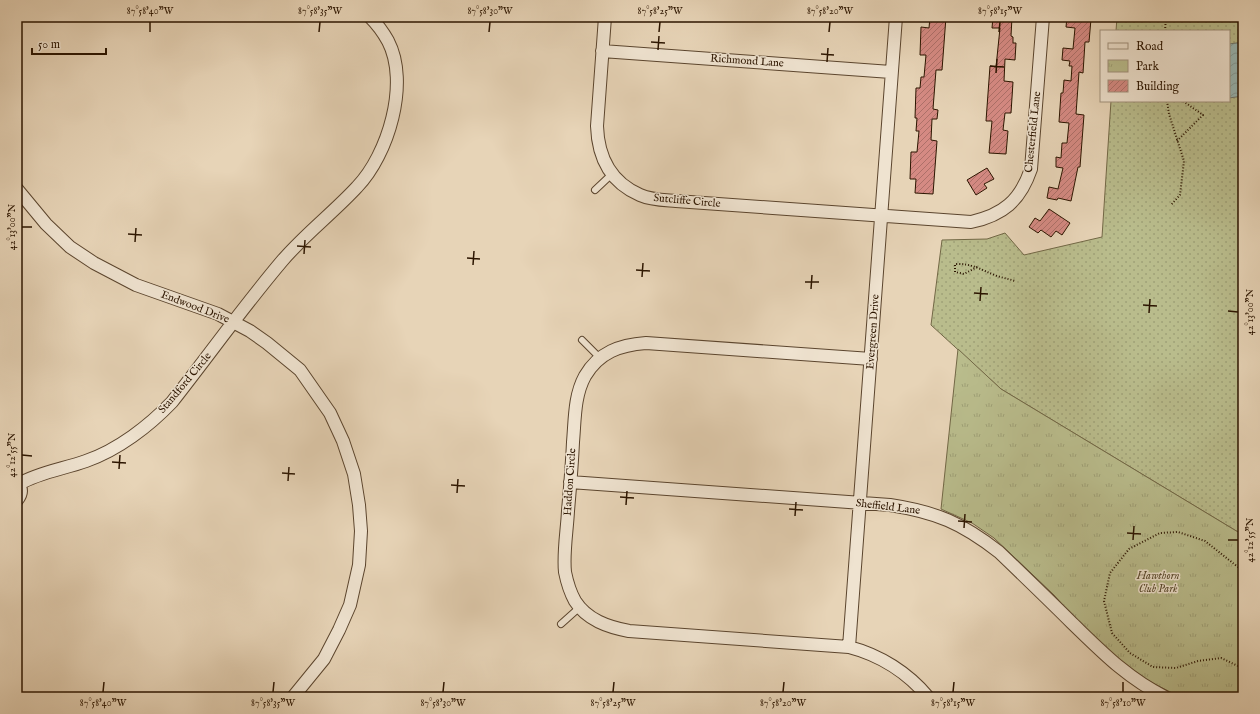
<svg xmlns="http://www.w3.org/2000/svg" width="1260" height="714" font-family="'IM FELL English',serif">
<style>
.grass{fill:url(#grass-dots);stroke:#726846}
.park{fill:url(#park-tufts);stroke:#726846}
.water{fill:url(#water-waves);stroke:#6d766d}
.building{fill:url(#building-hatch);stroke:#2c1500}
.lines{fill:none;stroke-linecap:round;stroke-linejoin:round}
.service-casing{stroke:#5b452e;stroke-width:8}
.minor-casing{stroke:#5b452e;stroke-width:14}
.path{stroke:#2c1500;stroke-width:2;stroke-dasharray:1 2;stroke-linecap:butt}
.service{stroke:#efe3d0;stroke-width:6}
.minor{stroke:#efe3d0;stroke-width:12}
.ticks{fill:none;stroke:#2c1500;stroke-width:1.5}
.labels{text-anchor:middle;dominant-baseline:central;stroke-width:3;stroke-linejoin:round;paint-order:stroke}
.street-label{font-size:11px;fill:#2c1500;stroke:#efe3d0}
.park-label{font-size:11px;font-style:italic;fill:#56472a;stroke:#efe3d0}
.neatline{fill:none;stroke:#2c1500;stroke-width:1.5}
.ticks-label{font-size:10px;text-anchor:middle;fill:#2c1500}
</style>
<defs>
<pattern id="grass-dots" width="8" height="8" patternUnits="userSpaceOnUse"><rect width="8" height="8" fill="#b9bc8c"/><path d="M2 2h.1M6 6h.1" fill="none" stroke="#9fa177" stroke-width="1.8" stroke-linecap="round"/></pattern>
<pattern id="park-tufts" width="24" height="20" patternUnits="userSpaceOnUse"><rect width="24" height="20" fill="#b9bc8c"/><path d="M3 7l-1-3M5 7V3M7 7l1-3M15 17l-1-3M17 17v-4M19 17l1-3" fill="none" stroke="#9fa177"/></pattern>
<pattern id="water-waves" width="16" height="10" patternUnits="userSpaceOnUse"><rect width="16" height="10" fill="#98b7b5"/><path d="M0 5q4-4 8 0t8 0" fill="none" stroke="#839c9a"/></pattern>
<pattern id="building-hatch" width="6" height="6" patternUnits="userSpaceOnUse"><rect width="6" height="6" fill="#d58a83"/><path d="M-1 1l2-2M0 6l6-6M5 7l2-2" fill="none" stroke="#ad7069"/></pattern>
</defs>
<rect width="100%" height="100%" fill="#e7d4b7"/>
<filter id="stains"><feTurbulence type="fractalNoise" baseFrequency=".005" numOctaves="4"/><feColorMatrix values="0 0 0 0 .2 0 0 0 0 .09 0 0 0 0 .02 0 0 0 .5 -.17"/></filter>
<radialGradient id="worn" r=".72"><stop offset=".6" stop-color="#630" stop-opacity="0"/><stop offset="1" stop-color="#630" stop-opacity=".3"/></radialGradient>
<path class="grass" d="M1117 17H1243V535L1001 389 931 325 942 240 987 239 1005 233 1024 255 1102 237 1111 101H1229V31H1116Z"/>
<path class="park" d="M958 349 1001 389 1243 535V697H1186L1176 695 1147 680 1109 653 1082 627 1054 595 994 538 972 523 941 509Z"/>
<path class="water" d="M1243 42V96L1229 98V44Z"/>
<path class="building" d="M930 17H946L942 70H936L933 109 938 110 937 119H932L931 140 937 141 933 194 915 193 916 179H910L911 152H917L919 131H916L917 118H915L916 88H920L921 77H924L926 55H920L921 27 929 28Z
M993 17H1012L1011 36 1013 37V43H1016L1015 60 1005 59 1004 81 1013 82 1011 113H1005L1003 130 1008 131 1006 154 989 153 992 121H986L990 66 996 67 1000 28H992Z
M1067 17 1091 19 1089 42H1085L1083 73 1079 72 1076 114 1084 115 1080 167H1078L1071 201 1058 198 1057 200 1047 198 1049 187 1058 189 1063 168 1056 167V157L1061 158 1062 143H1067L1069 123 1059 122 1061 93H1063L1064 80 1071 81 1072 66H1069L1070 61 1062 60 1063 48 1073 49 1075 28 1066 27Z
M987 168 994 179 984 184 987 188 976 195 967 180Z
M1049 209 1070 223 1062 235 1056 231 1051 237 1041 230 1038 233 1029 227 1035 218 1040 221Z"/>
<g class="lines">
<g class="service-casing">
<path id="service" d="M595 190 612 174
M582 340 600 358
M561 624 580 607"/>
</g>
<g class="minor-casing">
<path id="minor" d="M605 17 597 126C598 157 610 182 640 195 651 200 664 200 676 201L971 222C1003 215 1020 201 1031 169L1043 17
M602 51 891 72
M17 189 46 224 70 247 94 263 136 285 218 314 250 331 267 343 300 370 330 413 343 441 354 474 359 505 361 531 359 565 350 605 339 630 324 659 293 697
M871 359 646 343C620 345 599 352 585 376 574 396 575 420 573 442 572 465 570 488 568 511 567 531 563 553 565 572 567 582 570 592 575 601 587 620 608 627 629 631L849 647C880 655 908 673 928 697
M17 482C22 488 22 494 17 500
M570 482 890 505C936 512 962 523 999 552 1023 575 1048 599 1072 623 1102 652 1127 678 1165 697
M19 484C40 472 64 469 86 461 118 450 149 426 172 402 209 355 243 307 282 261 305 234 333 213 357 187 388 155 410 83 388 41 383 32 377 24 370 17
M849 647 896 17"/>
</g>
<path class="path" d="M1165 31 1166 17
M1167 101 1169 114 1184 161 1180 195 1171 205
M1177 141 1203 115 1183 101
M977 267 964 274 955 272V264C972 263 981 270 997 276 1003 278 1009 279 1015 281
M1238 484 1243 487
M1243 571 1205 541 1178 532 1160 533 1129 549 1110 573 1104 601 1112 633 1130 653 1153 667 1176 668 1198 661 1221 658 1238 666 1243 673"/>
<use href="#service" class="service"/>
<use href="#minor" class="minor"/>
</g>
<path class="ticks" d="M150 32V22M319 32 320 22M489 32 490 22M659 32 660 22M829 32 830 22M999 32 1000 22M651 42 665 43M658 50 659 36M821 54 834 55M827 62 828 48M990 66 1004 67M996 73 997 59M22 227H32M128 234 142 235M135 242 136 228M297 246 311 247M304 254 305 240M467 258 480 259M473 265 474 251M636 270 650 271M642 277 643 263M805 282H819M811 289 812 275M974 293 988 294M980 301 981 287M1143 305 1157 306M1228 311 1238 312M1149 313 1150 299M22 455 32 456M112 462 126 463M119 469 120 455M282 473 295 474M288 481 289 467M451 485 465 486M457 493 458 479M620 497 634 498M626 505 627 491M789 509 803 510M795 516 796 502M958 521 972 522M964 528 965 514M1127 533 1141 534M1133 540 1134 526M1228 540H1238M103 692 104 682M273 692 274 682M443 692 444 682M613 692 614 682M783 692 784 682M953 692 954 682M1123 692V682"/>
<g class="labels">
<g class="street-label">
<text transform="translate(747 61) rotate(4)">Richmond Lane</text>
<text transform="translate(1033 132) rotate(-84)">Chesterfield Lane</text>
<text transform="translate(687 201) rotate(5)">Sutcliffe Circle</text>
<text transform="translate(195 307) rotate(21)">Endwood Drive</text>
<text transform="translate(873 332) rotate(-86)">Evergreen Drive</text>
<text transform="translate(185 383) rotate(-50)">Standford Circle</text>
<text transform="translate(570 482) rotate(-86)">Haddon Circle</text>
<text transform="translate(888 507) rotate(7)">Sheffield Lane</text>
</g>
<g class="park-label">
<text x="1158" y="576">Hawthorn<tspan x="1158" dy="13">Club Park</tspan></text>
</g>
</g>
<rect width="1260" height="714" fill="none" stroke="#e7d4b7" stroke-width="44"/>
<rect x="1100" y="30" width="130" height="72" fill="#efe3d0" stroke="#a1917d"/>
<rect x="1108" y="43" width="20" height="6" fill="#efe3d0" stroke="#a1917d"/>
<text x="1136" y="50" font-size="12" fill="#2c1500">Road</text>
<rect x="1108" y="60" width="20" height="12" fill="url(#park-tufts)" stroke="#a1917d"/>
<text x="1136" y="70" font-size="12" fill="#2c1500">Park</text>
<rect x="1108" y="80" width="20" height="12" fill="url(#building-hatch)" stroke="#a1917d"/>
<text x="1136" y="90" font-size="12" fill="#2c1500">Building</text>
<path d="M32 48v6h74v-6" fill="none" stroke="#2c1500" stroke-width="2"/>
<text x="38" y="48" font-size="12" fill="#2c1500" stroke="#efe3d0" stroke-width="3" paint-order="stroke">50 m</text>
<rect x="22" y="22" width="1216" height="670" class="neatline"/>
<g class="ticks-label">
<text x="150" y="14">87°58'40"W</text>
<text x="320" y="14">87°58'35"W</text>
<text x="490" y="14">87°58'30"W</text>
<text x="660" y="14">87°58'25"W</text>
<text x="830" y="14">87°58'20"W</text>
<text x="1000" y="14">87°58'15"W</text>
<text transform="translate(11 227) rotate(-90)" y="4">42°13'00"N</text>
<text transform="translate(1249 312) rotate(-90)" y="4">42°13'00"N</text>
<text transform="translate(11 455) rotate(-90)" y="4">42°12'55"N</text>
<text transform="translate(1249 540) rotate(-90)" y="4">42°12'55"N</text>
<text x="103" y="706">87°58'40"W</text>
<text x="273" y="706">87°58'35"W</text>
<text x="443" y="706">87°58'30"W</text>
<text x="613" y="706">87°58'25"W</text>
<text x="783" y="706">87°58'20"W</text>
<text x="953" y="706">87°58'15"W</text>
<text x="1123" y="706">87°58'10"W</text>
</g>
<rect width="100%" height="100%" filter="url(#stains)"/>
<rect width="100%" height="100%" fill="url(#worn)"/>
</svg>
